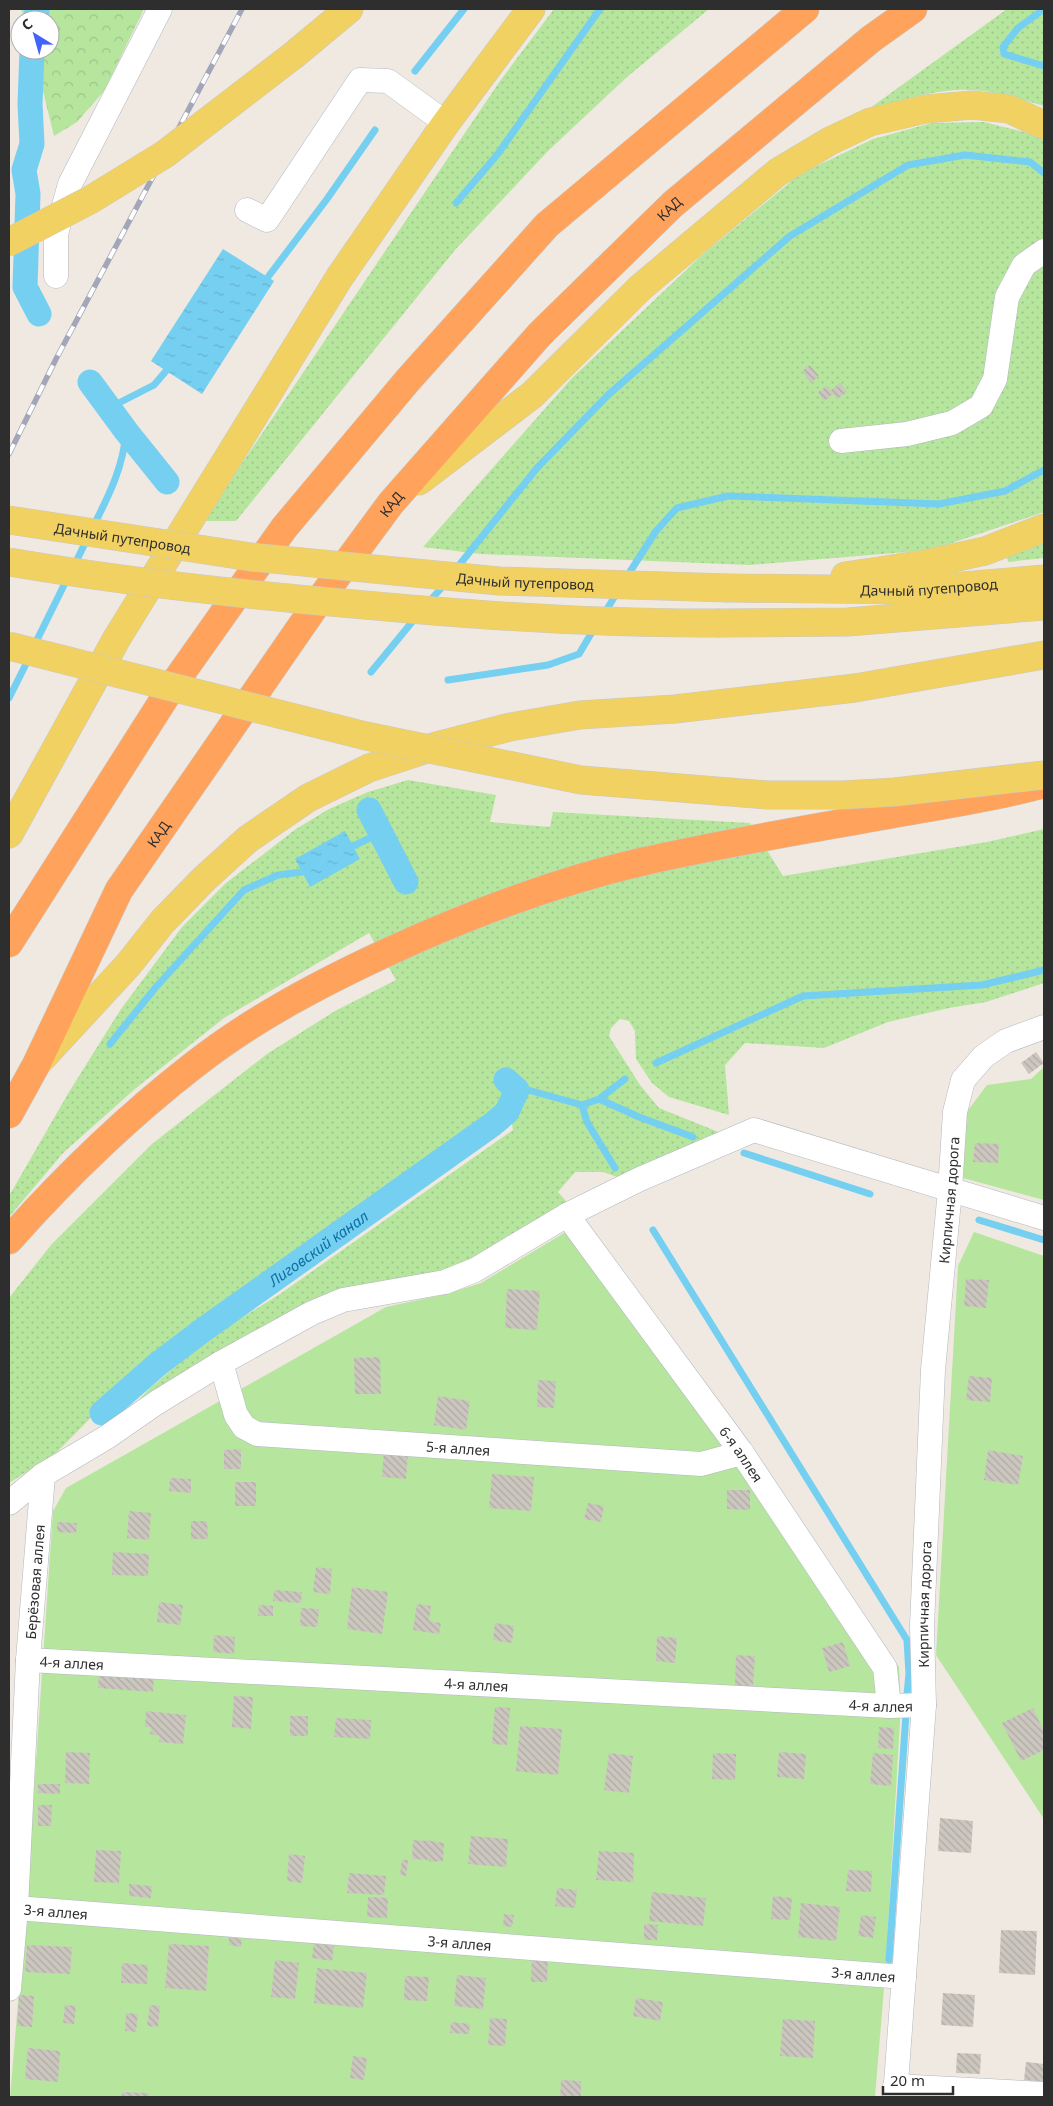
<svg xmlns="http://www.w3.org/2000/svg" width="1053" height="2106" font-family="'Noto Sans',sans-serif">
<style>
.grass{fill:url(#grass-dots)}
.forest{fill:url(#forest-crowns)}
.park{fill:#b6e59e}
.water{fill:url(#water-ripples)}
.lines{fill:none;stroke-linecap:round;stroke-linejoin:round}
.stream{stroke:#75cff0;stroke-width:7}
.canal{stroke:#75cff0;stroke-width:25}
.building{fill:url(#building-back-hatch)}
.minor-casing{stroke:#b4b7c1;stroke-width:25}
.major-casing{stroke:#c9c9c9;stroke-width:29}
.highway-casing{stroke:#c9c9c9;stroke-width:29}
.minor{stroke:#fff;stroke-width:24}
.major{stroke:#f2d163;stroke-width:28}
.highway{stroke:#ffa35c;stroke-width:28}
.rail-casing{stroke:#a3a6b8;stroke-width:5.5}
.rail{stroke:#fff;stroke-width:4;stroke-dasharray:11;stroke-linecap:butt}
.major-bridge-casing{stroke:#c9c9c9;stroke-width:29;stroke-linecap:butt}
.major-bridge{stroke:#f2d163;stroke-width:28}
.labels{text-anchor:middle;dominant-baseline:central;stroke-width:4;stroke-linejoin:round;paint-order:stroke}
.street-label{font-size:14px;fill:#2e2e2e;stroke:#fff}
.water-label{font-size:15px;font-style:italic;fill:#0d6fa3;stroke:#fff}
</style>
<defs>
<pattern id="grass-dots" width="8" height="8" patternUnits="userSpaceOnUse" patternTransform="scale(1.25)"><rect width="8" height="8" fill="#b6e59e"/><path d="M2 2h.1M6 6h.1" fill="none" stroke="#9dc588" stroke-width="1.8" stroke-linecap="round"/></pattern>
<pattern id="forest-crowns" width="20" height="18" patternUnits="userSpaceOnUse" patternTransform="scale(1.25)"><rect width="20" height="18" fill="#b6e59e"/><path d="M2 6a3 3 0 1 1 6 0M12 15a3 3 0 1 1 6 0" fill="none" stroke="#9dc588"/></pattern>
<pattern id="water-ripples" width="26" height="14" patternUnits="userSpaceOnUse" patternTransform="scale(1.25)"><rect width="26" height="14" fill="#75cff0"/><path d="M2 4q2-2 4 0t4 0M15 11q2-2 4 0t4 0" fill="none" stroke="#66b2ce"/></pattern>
<pattern id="building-back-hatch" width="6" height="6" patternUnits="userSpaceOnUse" patternTransform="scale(1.25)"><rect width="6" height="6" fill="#cbc7bf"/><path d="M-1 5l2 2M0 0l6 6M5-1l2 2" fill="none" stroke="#afaba4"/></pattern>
</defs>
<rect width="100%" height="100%" fill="#efe9e1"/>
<path class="grass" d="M554 9H709L627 77 549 150 455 250 236 521H203L500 81Z
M1007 9H1044V106C1016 98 987 88 957 90 926 92 896 102 866 111Z
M984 122 1036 135 1044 140V512L931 550 750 565 481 554 423 547 572 378 702 255 800 174 873 139 932 123Z
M1044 543V558L1008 562 1007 556Z
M408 780 496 795 490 822 550 827 553 812 750 823 783 876 987 842 1044 829V983L986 1002 949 1008 888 1022 824 1048 745 1043 725 1065 729 1115 669 1097 652 1083 636 1059 635 1031 629 1021 620 1019 611 1028 609 1036 640 1085 659 1108 726 1135 620 1178 603 1172H575L558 1192 571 1207 472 1265 397 1283 120 1420 149 1389 206 1340 280 1294 513 1130 509 1107 146 1362 54 1455 9 1483V1298L51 1245 152 1144 267 1054 335 1011 396 980 369 933 224 1018 136 1088 63 1153 9 1217V1196L69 1092 121 1009 182 927 226 883 296 829 329 809 368 792Z"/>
<path class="forest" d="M21 9H144L104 91 77 122 54 136 33 50H50V20H25Z"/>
<path class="park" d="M1044 1067V1200L963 1178 966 1113 987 1085 1031 1079Z
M574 1227 751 1447 899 1667 901 1705 885 1976 875 2097H10L26 1909 53 1511 66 1488 386 1307 446 1294 481 1283Z
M974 1232 1044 1256V1819L936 1655 958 1266Z"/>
<path class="water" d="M223 249 274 281 202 394 151 361Z
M345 831 360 859 310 887 295 859Z"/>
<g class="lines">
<path class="stream" d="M1044 9 1018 28 1003 47 1004 54 1044 66
M415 71 464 9
M456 203 497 155 600 9
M268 277 327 199 375 130
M109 408 154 385 166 371
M93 527C108 497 124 466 126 431
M74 566 88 537
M456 569 537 468 608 395 790 236 908 165 965 155 1030 162 1044 173
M626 578 656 531 677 508 728 496 939 504 1005 491 1044 470
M427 604 445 584
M604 614 618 591
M34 646 68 577
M371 672 417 616
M448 680 548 665 579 654 595 627
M9 698 30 656
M353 846 381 833
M110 1044 156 987 244 890 278 875 302 872
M656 1063 803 996 982 985 1044 970
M517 1090H528L582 1105 599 1099 625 1079
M599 1099 639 1117 693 1137
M582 1105 587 1122 615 1168
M744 1153 870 1194
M979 1220 1044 1240
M653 1230 907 1640 909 1674 907 1694
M889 1960 906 1714"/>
<g class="canal">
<path d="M36 20 37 9"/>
<path d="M32 50 30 104 32 144 24 170 28 194 25 287 39 314"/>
<path d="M90 382 126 431 167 482"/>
<path d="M369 810 406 882"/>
<path id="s1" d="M102 1413 158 1364 203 1330 493 1124 507 1112 517 1090 506 1080"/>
</g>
</g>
<path class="building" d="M810 365 819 376 811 383 802 371Z
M840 383 847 392 837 399 833 394 824 401 818 392 827 386 830 391Z
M1036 1052 1044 1063 1029 1074 1021 1063Z
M975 1143 999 1144 998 1163 973 1162Z
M966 1279 989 1280 986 1308 964 1306Z
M507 1289 540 1291 537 1330 505 1328Z
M380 1357 381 1394H355L354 1358Z
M969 1376 992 1378 990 1402 966 1400Z
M538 1380 556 1381 554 1408 537 1407Z
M438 1396 470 1401 466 1430 434 1425Z
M241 1449V1469H224V1450Z
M988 1450 1023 1456 1018 1485 984 1480Z
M384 1451 408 1452 406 1479 382 1477Z
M492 1474 534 1477 531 1511 489 1508Z
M170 1478 191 1479V1493L169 1491Z
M235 1482H256V1506H235Z
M727 1490H750V1510L727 1509Z
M588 1503 604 1506 601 1522 584 1519Z
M129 1511 151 1513 149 1540 127 1538Z
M191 1521H207L208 1539H191Z
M57 1522 77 1523 76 1533 57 1532Z
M113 1552 149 1554 148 1576 112 1575Z
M316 1567 332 1569 330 1594 313 1592Z
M352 1587 388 1592 382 1634 347 1629Z
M274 1590 302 1592 301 1603 273 1601Z
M159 1602 183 1605 180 1625 157 1622Z
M417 1604 431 1606 429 1621 441 1623 439 1634 413 1630Z
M259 1605 273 1606V1616H258Z
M301 1608 319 1609 317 1627 300 1626Z
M495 1623 514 1626 512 1643 493 1640Z
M214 1635 235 1637 234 1654 213 1652Z
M657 1636 677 1638 675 1663 656 1661Z
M843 1642 850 1666 829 1672 822 1648Z
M736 1655 755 1656 753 1686H735Z
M99 1672 154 1676 153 1692 98 1688Z
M234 1696 253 1697 251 1729 232 1727Z
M495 1707 510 1708 507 1745 492 1744Z
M1033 1708 1044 1732V1750L1021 1761 1002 1723Z
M146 1711 186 1715 183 1744 159 1742 160 1736 150 1734 151 1727H145Z
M290 1716H308V1736H290Z
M336 1718 371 1720 370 1739 334 1737Z
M520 1726 562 1729 558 1775 516 1771Z
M879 1727 894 1728 893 1749 878 1748Z
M66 1752 90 1753 89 1784 65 1783Z
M779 1752 806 1754 804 1779 777 1777Z
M609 1753 633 1756 629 1793 604 1790Z
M713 1753 736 1754 735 1780 712 1779Z
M873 1753 893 1755 891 1786 870 1784Z
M38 1784H60V1794L38 1793Z
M38 1805H52L51 1826H38Z
M940 1818 973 1821 971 1853 938 1851Z
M471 1836 508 1839 506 1867 468 1864Z
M413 1840 425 1841V1840L444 1843 443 1861 429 1862V1860L412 1859Z
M96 1850 121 1851 119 1883 94 1882Z
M599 1851 634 1853 633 1882 596 1880Z
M289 1854 305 1856 302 1883 287 1881Z
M402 1860H408L406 1876 400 1875Z
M848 1870 872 1871 871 1892 846 1891Z
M349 1873 386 1876 384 1895 347 1893Z
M129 1884 152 1886 151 1898 129 1896Z
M557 1888 577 1890 575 1908 555 1906Z
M652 1892 706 1898 703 1926 649 1921Z
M773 1896 792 1898 790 1920 771 1919Z
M368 1897 388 1898 387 1918 367 1917Z
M801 1903 840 1907 836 1941 798 1937Z
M504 1914 514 1915 512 1927 503 1926Z
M861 1915 876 1917 873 1938 858 1936Z
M644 1924 658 1925 657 1940H644Z
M1001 1930 1037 1931 1035 1975 999 1973Z
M229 1937 242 1939 241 1947 229 1945Z
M314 1943 334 1946 332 1961 312 1958Z
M169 1944 209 1946 206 1991 165 1988Z
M27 1945 72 1947 70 1974 25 1972Z
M532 1957 548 1958 547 1982H531Z
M275 1960 299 1963 295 1999 271 1997Z
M122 1963 148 1965 147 1984 121 1983Z
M317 1968 367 1973 363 2008 314 2003Z
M457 1975 486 1978 483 2009 454 2006Z
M405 1976 429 1977 427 2001 404 2000Z
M943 1993 975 1995 973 2027 941 2025Z
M19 1995 34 1996 32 2027 17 2026Z
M636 1998 663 2002 660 2021 633 2016Z
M65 2005 76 2006 74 2024 63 2023Z
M150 2005 160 2006 158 2027 147 2026Z
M126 2013 138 2014 136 2032 125 2031Z
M490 2018 507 2019 505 2046 488 2045Z
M783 2019 815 2021 813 2058 780 2056Z
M451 2022 470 2024 469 2034 450 2033Z
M28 2048 60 2051 58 2082 25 2079Z
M957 2053 981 2054 980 2074 956 2073Z
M353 2056 367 2058 364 2080 350 2078Z
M1026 2062 1044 2064V2082L1024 2080Z
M561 2080 581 2081V2097H560Z
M122 2092 149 2093V2097H122Z"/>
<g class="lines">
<g class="minor-casing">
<g id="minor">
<path d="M247 210 267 220 360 80 388 81 446 123"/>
<path d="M56 276V234L70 184 160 9"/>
<path d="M841 441 907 434 952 423 981 406 995 379 1007 297 1024 265 1044 251"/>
<path id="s2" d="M567 1215 742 1453 885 1668 889 1706"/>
<path id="s3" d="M221 1363 236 1415 244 1427 257 1434 701 1464 742 1453"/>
<path d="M9 1503 43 1475 107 1437 156 1403 221 1363 312 1313 343 1300 445 1282 475 1270 567 1215 640 1179 754 1130 1044 1218"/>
<path id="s4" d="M28 1660 889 1706 924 1705"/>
<path id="s5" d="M16 1908 904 1977"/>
<path id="s6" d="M9 1989 16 1908 28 1660 43 1475"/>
<path d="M895 2086 1044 2094"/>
<path id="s7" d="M895 2097 924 1705 922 1626 933 1370 950 1190 955 1112 963 1080 984 1056 1006 1041 1044 1027"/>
</g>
</g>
<g class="major-casing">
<g id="major">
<path d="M295 54 349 9"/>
<path d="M419 481 532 395 640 288 778 172 830 141 870 122 926 109 972 105 1009 109 1044 125"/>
<path d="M845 576 925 564 985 551 1044 528"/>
<path id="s8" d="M728 588 915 590 1044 579"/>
<path d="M720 623 848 622 1044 606"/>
<path d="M9 834 117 638 339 278 446 123 531 9"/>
<path d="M42 1058 128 965 163 921 204 879 248 839 308 798 369 768 436 746 510 727 580 715 675 709 855 688 1044 655"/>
</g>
</g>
<g class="highway-casing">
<g id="highway">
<path d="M9 943 173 685 284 528 408 380 547 225 805 9"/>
<path id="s9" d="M9 1114 36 1065 119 890 318 602 391 503 540 334 673 204 871 39 913 9"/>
<path d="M9 1240C65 1177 127 1117 194 1065 254 1018 321 983 390 951 471 914 554 882 641 862 728 842 816 828 904 812 949 804 995 797 1040 785"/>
</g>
</g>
<use href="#minor" class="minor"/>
<use href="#major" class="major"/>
<use href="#highway" class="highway"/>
<g class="rail-casing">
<path id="rail" d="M9 454 56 359 242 9"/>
</g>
<use href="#rail" class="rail"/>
<g class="major-bridge-casing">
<g id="major-bridge">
<path d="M9 242 90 200 165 154 295 54"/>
<path id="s10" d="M9 520 251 557 384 570 499 581 728 588"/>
<path d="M9 562C127 582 246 595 365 605 483 616 601 624 720 623"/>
<path d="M9 646 366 736 581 780 767 795H843L895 792 1044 775"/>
</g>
</g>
<use href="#major-bridge" class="major-bridge"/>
</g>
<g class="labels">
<g class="street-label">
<text stroke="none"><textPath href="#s9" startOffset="1128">КАД</textPath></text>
<text stroke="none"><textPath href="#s9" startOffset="722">КАД</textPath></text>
<text stroke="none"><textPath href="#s10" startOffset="115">Дачный путепровод</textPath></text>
<text stroke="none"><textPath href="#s10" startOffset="520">Дачный путепровод</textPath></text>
<text stroke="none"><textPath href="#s8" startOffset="201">Дачный путепровод</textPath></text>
<text stroke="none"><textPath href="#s9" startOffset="318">КАД</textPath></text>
<text stroke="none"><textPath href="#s7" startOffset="899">Кирпичная дорога</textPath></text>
<text stroke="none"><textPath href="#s3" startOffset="285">5-я аллея</textPath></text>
<text stroke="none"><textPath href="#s2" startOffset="296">6-я аллея</textPath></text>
<text stroke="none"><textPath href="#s6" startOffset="408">Берёзовая аллея</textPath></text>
<text stroke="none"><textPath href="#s7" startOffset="494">Кирпичная дорога</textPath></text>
<text stroke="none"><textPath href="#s4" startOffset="44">4-я аллея</textPath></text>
<text stroke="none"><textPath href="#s4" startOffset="449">4-я аллея</textPath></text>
<text stroke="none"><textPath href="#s4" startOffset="854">4-я аллея</textPath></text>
<text stroke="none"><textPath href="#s5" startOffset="40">3-я аллея</textPath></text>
<text stroke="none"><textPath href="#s5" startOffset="445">3-я аллея</textPath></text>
<text stroke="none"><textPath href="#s5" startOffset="850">3-я аллея</textPath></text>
</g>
<g class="water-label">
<text stroke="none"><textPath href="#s1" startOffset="272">Лиговский канал</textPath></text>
</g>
</g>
<rect width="1053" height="2106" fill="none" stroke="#2e2e2e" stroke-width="20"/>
<g transform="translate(35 35) rotate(323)"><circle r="24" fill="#ffffff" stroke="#ababab"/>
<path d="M0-4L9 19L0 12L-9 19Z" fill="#4264fb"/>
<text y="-8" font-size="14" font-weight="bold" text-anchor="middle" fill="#2e2e2e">С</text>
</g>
<path d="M883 2086v8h70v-8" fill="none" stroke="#2e2e2e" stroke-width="2.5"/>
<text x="890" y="2086" font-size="15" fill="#2e2e2e" stroke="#ffffff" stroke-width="4" paint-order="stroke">20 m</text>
</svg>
